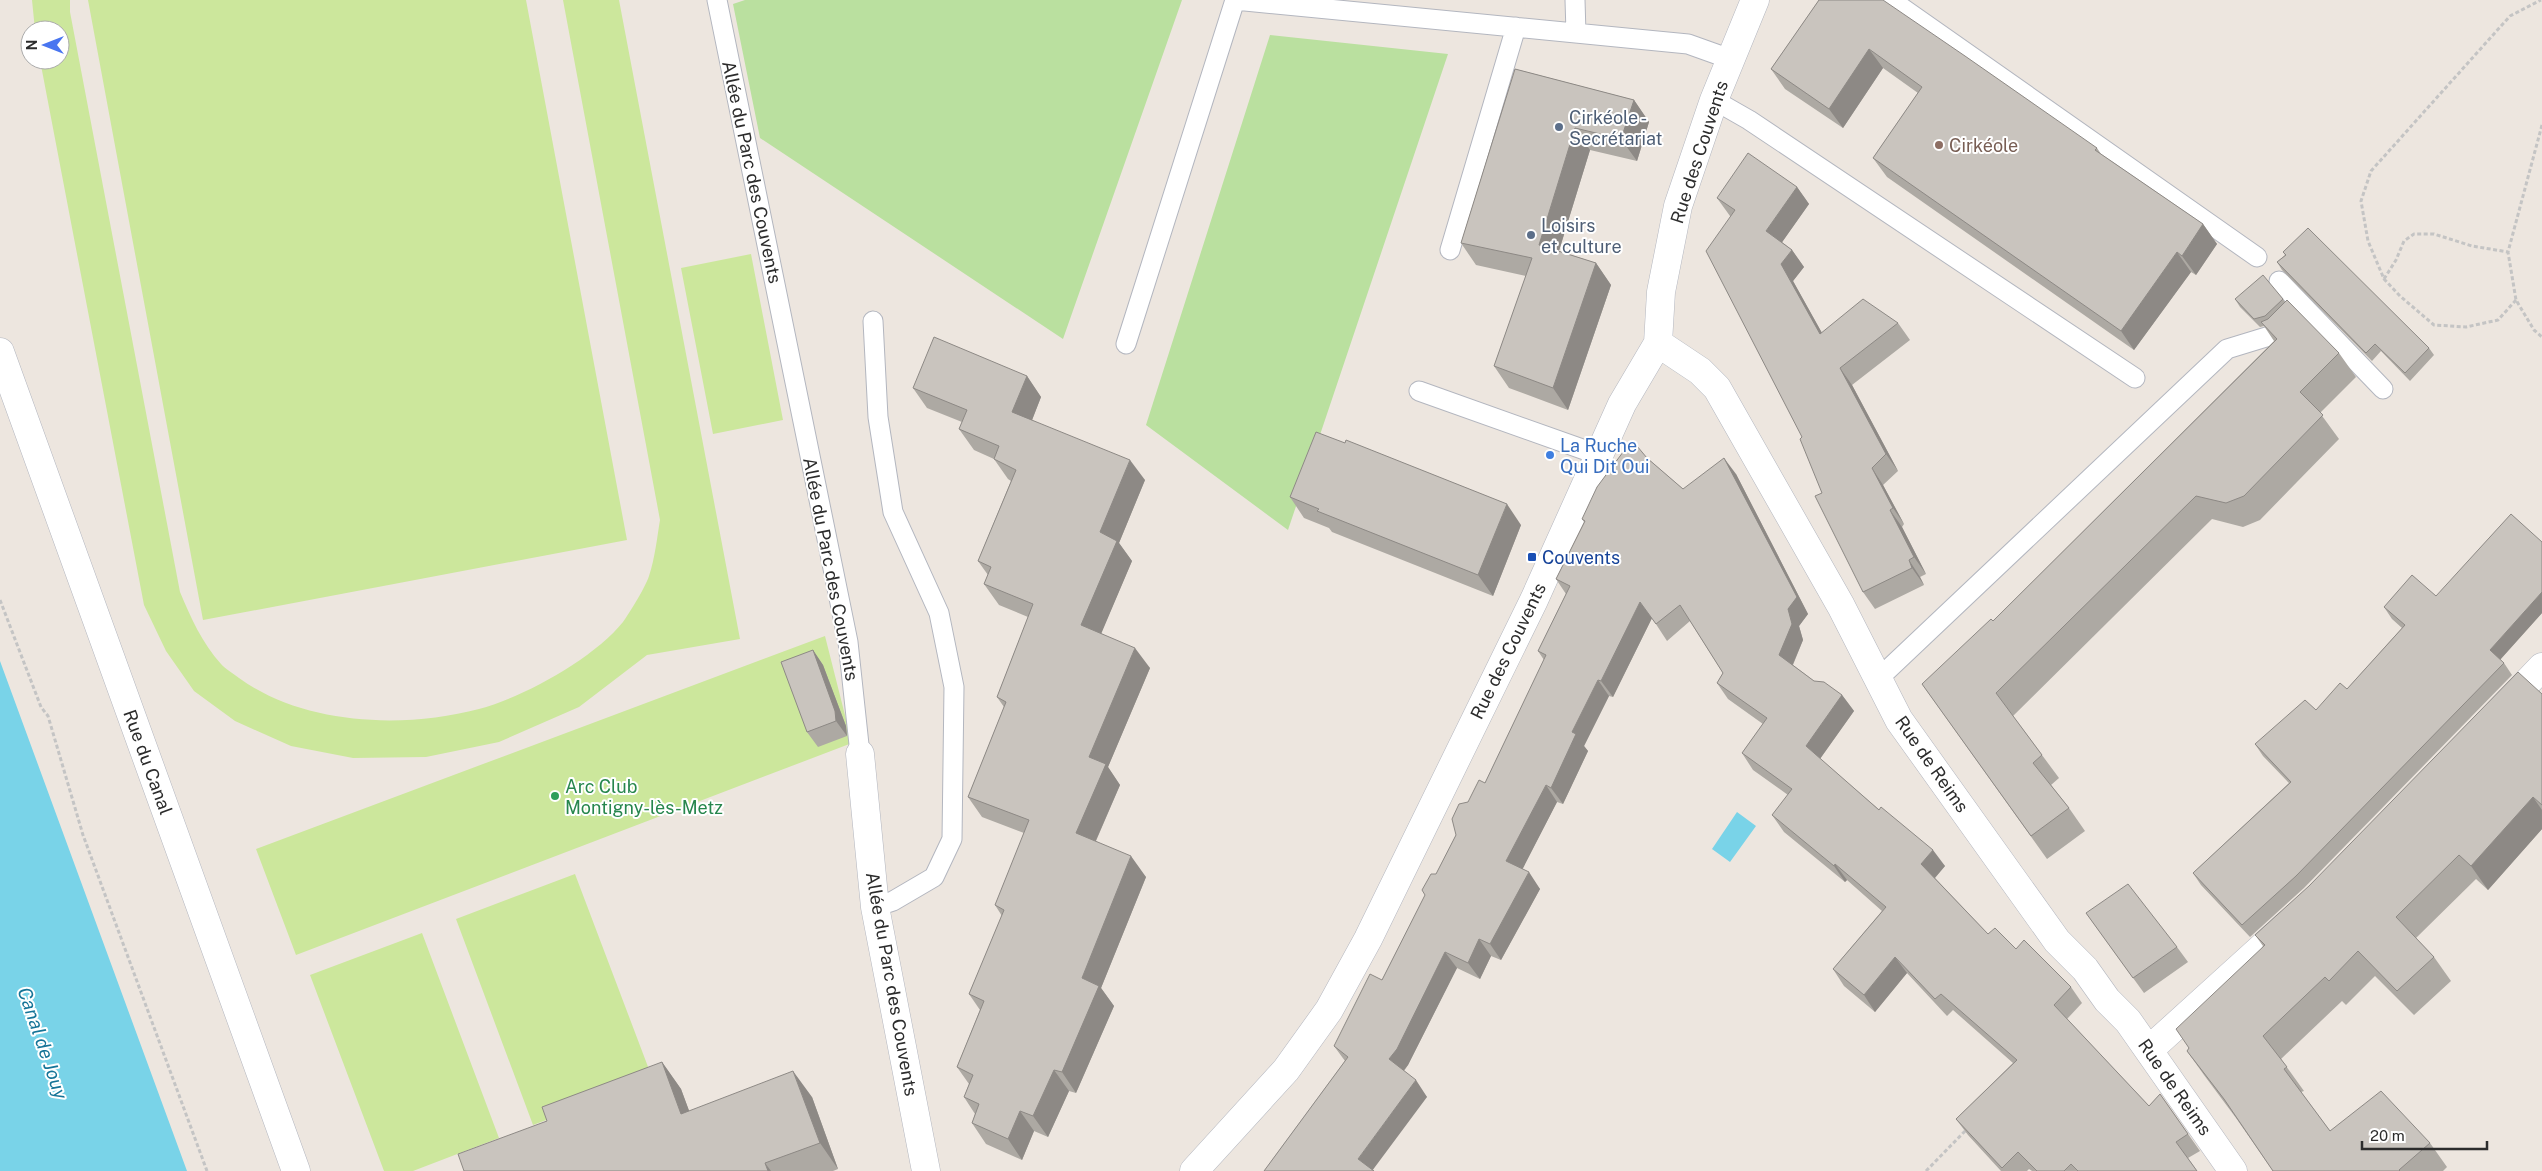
<svg xmlns="http://www.w3.org/2000/svg" width="2542" height="1171" font-family="'Public Sans',sans-serif">
<style>
.green{fill:#bae09f}
.pitch{fill:#cce79c}
.water{fill:#79d3e8}
.lines{fill:none;stroke-linecap:round;stroke-linejoin:round}
.service-casing{stroke:#b3b6bf;stroke-width:21}
.minor-casing{stroke:#b3b6bf;stroke-width:29}
.tertiary-casing{stroke:#b3b6bf;stroke-width:29}
.path{stroke:#c4c4c4;stroke-width:3;stroke-dasharray:4 2.5;stroke-linecap:butt}
.service{stroke:#fff;stroke-width:19}
.minor{stroke:#fff;stroke-width:28}
.tertiary{stroke:#fff;stroke-width:28}
.wall{fill:#ada9a3}
.shaded-wall{fill:#8d8985}
.building{fill:#c9c4be;stroke:#8d8985}
.service-dot{fill:#5c6f8a;stroke:#fff;stroke-width:2}
.education-dot{fill:#8d6e63;stroke:#fff;stroke-width:2}
.shop-dot{fill:#3f7fe0;stroke:#fff;stroke-width:2}
.transit-dot{fill:#1a4fb4;stroke:#fff;stroke-width:2}
.leisure-dot{fill:#2e9e5b;stroke:#fff;stroke-width:2}
.labels{text-anchor:middle;dominant-baseline:central;stroke-width:4;stroke-linejoin:round;paint-order:stroke}
.service-label{font-size:18px;fill:#4e5e75;stroke:#fff;text-anchor:start}
.education-label{font-size:18px;fill:#785e54;stroke:#fff;text-anchor:start}
.street-label{font-size:18px;fill:#2c2c2c;stroke:#fff}
.shop-label{font-size:18px;fill:#366cbe;stroke:#fff;text-anchor:start}
.transit-label{font-size:18px;fill:#164399;stroke:#fff;text-anchor:start}
.leisure-label{font-size:18px;fill:#27864d;stroke:#fff;text-anchor:start}
.water-label{font-size:19px;font-style:italic;fill:#157497;stroke:#fff}
</style>
<rect width="100%" height="100%" fill="#ede6df"/>
<path class="green" d="M745 0H1182L1063 339 760 138 733 4Z
M1270 35 1448 54 1288 530 1146 425Z"/>
<path class="pitch" d="M32 0H70V12L180 592C191 618 202 643 221 664 225 669 233 673 239 678 303 725 403 729 479 709 524 697 593 659 623 622 630 612 645 588 649 576 655 558 657 538 660 520L563 0H619L740 639 647 655 579 707 499 742 426 757 353 758 291 746 235 721 194 691 166 651 144 605 40 60H60V30H35Z
M88 0H526L627 540 203 620Z
M751 254 783 420 713 434 681 268Z
M825 636 852 743 296 955 256 849Z
M575 874 653 1080 533 1125 456 919Z
M422 933 499 1138 413 1171H384L310 975Z"/>
<path class="water" d="M0 661 187 1171H0Z
M1737 812 1756 826 1730 862 1712 849Z"/>
<g class="lines">
<g class="service-casing">
<path id="service" d="M717 0 848 642 860 754
M1575 0 1576 33
M1891 0 2257 257
M1714 100 1749 120 2135 378
M1450 250 1516 27
M2279 281 2383 389
M873 321 878 417 893 512 939 613 954 687 952 839 934 877 893 901 875 907
M1126 344 1235 0 1688 44 1730 59
M1419 391 1599 455
M1878 679 2227 349 2276 334 2304 307"/>
</g>
<g class="minor-casing">
<path id="minor" d="M1658 343 1700 371 1717 388 1841 606 1899 720 2057 941 2085 969 2107 1000 2128 1021 2233 1171
M2503 708 2542 667
M860 754 875 907 926 1171
M2150 1049 2288 924
M1194 1171 1286 1070 1329 1010 1368 939 1534 600 1622 404 1658 343 1661 292 1678 206 1714 100 1755 0"/>
</g>
<g class="tertiary-casing">
<path id="tertiary" d="M0 352 296 1171"/>
</g>
<path class="path" d="M2542 125 2508 252 2516 300 2534 330 2542 337
M2384 279 2396 260 2404 241 2414 234H2434L2472 246 2508 252
M2516 300 2498 320 2466 327 2434 325 2400 296 2384 279 2368 241 2361 201 2371 171 2510 16 2541 0
M0 600 41 707 48 716 83 835 207 1171
M1926 1171 1968 1128"/>
<use href="#service" class="service"/>
<use href="#minor" class="minor"/>
<use href="#tertiary" class="tertiary"/>
</g>
<path class="wall" d="M1819 0 2097 148 2101 154 2203 224 2217 244 2196 275 2191 272 2134 350 1887 177 1873 158 1918 93 1883 68 1843 128 1785 89 1771 69Z
M1515 69 1634 100 1649 122 1637 161 1590 150 1559 251 1596 263 1611 285 1568 410 1509 388 1494 366 1526 276 1476 265 1461 243Z
M1797 187 1809 204 1782 242 1792 250 1804 267 1793 281 1822 333 1898 323 1910 340 1852 385 1898 471 1883 485 1904 524 1902 527 1926 574 1920 577 1924 585 1875 609 1863 592 1822 493 1802 437 1730 216 1717 198Z
M2283 252 2429 348 2434 355 2410 381 2381 351 2372 361 2282 270 2277 262 2285 255Z
M2235 299H2283L2285 302 2339 353 2356 377 2320 413 2339 439 2260 520 2243 527 2212 519 2013 716 2059 778 2051 785 2069 808 2085 831 2047 859 1922 684 1993 621 2274 341 2264 326 2260 327 2240 307Z
M1027 376 1041 397 1032 420 1145 480 1119 543 1132 561 1101 633 1150 668 1108 767 1120 785 1096 841 1146 877 1101 988 1114 1006 1076 1093 1069 1091 1048 1137 1034 1131 1022 1160 986 1144 972 1123 975 1114 964 1097 969 1084 957 1067 980 1010 969 994 1002 916 995 905 1024 833 982 817 968 797 1004 707 997 697 1028 617 999 605 984 584 988 575 978 561 1011 481 1008 479 994 459 974 450 959 429 962 422 927 408 913 388Z
M1647 458 1683 489 1736 474 1808 614 1799 626 1803 640 1793 665 1814 681 1842 695 1854 711 1820 759 1945 866 1935 878 1988 934 2016 949 2071 987 2082 1003 2067 1019 2149 1106 2160 1094 2200 1151 2188 1158 2197 1171H2032L2029 1169 2027 1171H2001L1968 1135 1956 1119 2013 1063 1953 1010 1947 1016 1907 973 1875 1012 1844 986 1833 969 1882 911 1847 880 1845 882 1784 832 1772 815 1788 795 1753 770 1742 753 1763 724 1728 699 1717 683 1723 673 1690 621 1667 641 1652 618 1613 697 1609 696 1584 746 1588 751 1563 804 1557 802 1522 869 1540 889 1501 960 1491 956 1480 979 1457 968 1408 1065 1404 1071 1427 1097 1264 1171 1345 1061 1334 1046 1382 980 1456 835 1468 802 1485 783 1544 660 1538 651 1566 594 1556 579 1584 522 1582 519Z
M1290 497 1521 525 1493 596 1332 532 1329 528 1304 518Z
M2542 542V613L2500 660 2504 663 2512 675 2304 888 2250 937 2201 885 2193 873 2289 783 2263 756 2255 744 2316 710 2347 689 2402 628 2392 619 2384 607 2436 596Z
M813 650 823 665 846 726 847 736 818 747 807 732Z
M2542 694V829L2488 890 2476 879 2416 938 2434 957 2451 981 2414 1015 2375 976 2346 1005 2342 1001 2281 1059 2304 1091 2301 1092 2330 1131 2430 1143 2447 1167 2443 1171H2273L2236 1118 2204 1075 2187 1051 2263 946 2255 935Z
M2086 913 2177 947 2188 962 2144 993Z
M662 1062 681 1089 689 1111 812 1097 838 1169 833 1171H464L547 1121Z"/>
<path class="shaded-wall" d="M1869 49 1883 68 1843 128 1829 109Z
M1634 100 1649 122 1637 161 1621 139Z
M1575 128 1590 150 1554 267 1539 245Z
M1797 187 1809 204 1778 248 1766 231Z
M2203 224 2217 244 2196 275 2182 256Z
M1792 250 1804 267 1793 281 1832 351 1820 334 1781 264Z
M2177 252 2191 272 2134 350 2121 331Z
M1596 263 1611 285 1568 410 1553 388Z
M1840 368 1852 385 1898 471 1886 454Z
M1027 376 1041 397 1027 433 1012 412Z
M1724 458 1736 474 1808 614 1799 626 1803 640 1790 671 1779 655Z
M1130 460 1145 480 1119 543 1132 561 1096 646 1081 625 1100 532Z
M1872 468 1883 485 1904 524 1893 508Z
M1507 504 1521 525 1493 596 1478 575Z
M1890 510 1902 527 1926 574 1914 557Z
M1909 560 1920 577 1924 585 1912 568Z
M2542 592V613L2498 662 2490 650Z
M1640 602 1652 618 1613 697 1601 681Z
M1135 648 1150 668 1108 767 1120 785 1090 854 1076 833 1089 757Z
M813 650 823 665 846 726 847 736 836 721Z
M1598 680 1609 696 1584 746 1588 751 1563 804 1551 788 1572 732Z
M1842 695 1854 711 1817 763 1806 746Z
M1546 785 1557 802 1518 878 1506 861Z
M2533 797 2542 810V829L2488 890 2471 866Z
M1933 850 1945 866 1933 880 1921 864Z
M1131 856 1146 877 1101 988 1114 1006 1076 1093 1062 1072 1082 978Z
M1835 864 1847 880 1845 882 1834 866Z
M1529 872 1540 889 1501 960 1490 944Z
M1479 939 1491 956 1480 979 1468 963Z
M1445 952 1457 968 1408 1065 1400 1075 1389 1059Z
M1895 957 1907 973 1875 1012 1864 995Z
M662 1062 681 1089 700 1140 681 1114Z
M1054 1070 1069 1091 1048 1137 1033 1116Z
M793 1071 812 1097 838 1169 820 1143Z
M1416 1080 1427 1097 1372 1171 1358 1159Z
M1020 1111 1034 1131 1022 1160 1008 1139Z
M765 1163 771 1171H768Z"/>
<path class="building" d="M1819 0H1883L1965 56 2097 148 2095 150 2203 224 2182 256 2177 252 2121 331 1873 158 1922 87 1869 49 1829 109 1771 69Z
M1515 69 1634 100 1621 139 1575 128 1539 245 1596 263 1553 388 1494 366 1532 258 1461 243Z
M1748 153 1797 187 1766 231 1792 250 1781 264 1820 334 1863 299 1898 323 1840 368 1886 454 1872 468 1893 508 1890 510 1914 557 1909 560 1912 568 1863 592 1815 496 1822 493 1800 439 1802 437 1706 251 1735 210 1717 198Z
M2308 228 2429 348 2405 373 2375 344 2366 353 2277 262 2286 255 2283 252Z
M2263 275 2283 299 2265 316 2254 319 2235 299Z
M2287 300 2339 353 2300 392 2323 415 2244 496 2226 503 2196 496 1996 693 2042 755 2033 763 2069 808 2031 836 1922 684 1991 619 1993 621 2277 339 2261 322 2268 319Z
M934 337 1027 376 1012 412 1130 460 1100 532 1117 541 1081 625 1135 648 1089 757 1106 764 1076 833 1131 856 1082 978 1099 986 1062 1072 1054 1070 1033 1116 1020 1111 1008 1139 972 1123 979 1104 964 1097 973 1075 957 1067 984 1001 969 994 1004 910 995 905 1029 820 968 797 1006 702 997 697 1033 604 984 584 991 567 978 561 1016 470 994 459 999 446 959 429 967 410 913 388Z
M1316 432 1345 443 1346 440 1507 504 1478 575 1317 511 1319 509 1290 497Z
M1632 440 1647 458 1683 489 1724 458 1797 597 1788 609 1792 624 1779 655 1814 681 1824 682 1842 695 1806 746 1879 810 1881 807 1933 850 1921 864 1988 934 1995 928 2016 949 2024 940 2071 987 2054 1005 2149 1106 2160 1094 2188 1134 2176 1142 2197 1171H2078L2071 1164 2064 1171H2037L2018 1152 2002 1168 1956 1119 2017 1060 1941 994 1935 999 1895 957 1864 995 1833 969 1886 907 1835 864 1834 866 1772 815 1792 789 1742 753 1767 718 1717 683 1723 673 1680 605 1656 624 1640 602 1601 681 1598 680 1572 732 1576 734 1551 788 1546 785 1506 861 1529 872 1490 944 1479 939 1468 963 1445 952 1397 1049 1389 1059 1416 1080 1358 1159 1374 1171H1264L1348 1057 1334 1046 1370 974 1382 980 1425 895 1422 890 1431 874H1436L1456 835 1452 819 1459 804 1468 802 1479 780 1485 783 1546 655 1538 651 1570 586 1556 579 1585 521 1582 519 1597 487Z
M2511 514 2542 542V592L2490 650 2504 663 2296 876 2242 925 2193 873 2291 782 2255 744 2305 700 2316 710 2340 683 2347 689 2405 625 2384 607 2412 575 2436 596Z
M813 650 835 711 836 721 807 732 781 662Z
M2518 672 2542 694V805L2533 797 2471 866 2459 855 2396 917 2434 957 2397 991 2358 951 2329 981 2325 977 2263 1036 2287 1067 2284 1069 2330 1131 2381 1091 2430 1143 2399 1170 2400 1171H2273L2224 1099 2187 1051 2189 1048 2176 1029 2265 945 2255 935 2309 886Z
M2128 884 2177 947 2133 978 2086 913Z
M662 1062 681 1114 793 1071 820 1143 765 1163 768 1171H464L458 1154 547 1121 542 1107Z"/>
<g class="service-dot">
<circle cx="1559" cy="127" r="5"/>
<circle cx="1531" cy="235" r="5"/>
</g>
<circle class="education-dot" cx="1939" cy="145" r="5"/>
<circle class="shop-dot" cx="1550" cy="455" r="5"/>
<rect class="transit-dot" x="1527" y="552" width="10" height="10" rx="2.5"/>
<circle class="leisure-dot" cx="555" cy="796" r="5"/>
<g class="labels">
<g class="service-label">
<text x="1569" y="117">Cirkéole -<tspan x="1569" dy="21">Secrétariat</tspan></text>
<text x="1541" y="225">Loisirs<tspan x="1541" dy="21">et culture</tspan></text>
</g>
<g class="education-label">
<text x="1949" y="145">Cirkéole</text>
</g>
<g class="street-label">
<text transform="translate(1699 152) rotate(-72)">Rue des Couvents</text>
<text transform="translate(752 172) rotate(78)">Allée du Parc des Couvents</text>
<text transform="translate(831 569) rotate(79)">Allée du Parc des Couvents</text>
<text transform="translate(1508 651) rotate(-64)">Rue des Couvents</text>
<text transform="translate(148 762) rotate(70)">Rue du Canal</text>
<text transform="translate(1932 764) rotate(55)">Rue de Reims</text>
<text transform="translate(892 984) rotate(80)">Allée du Parc des Couvents</text>
<text transform="translate(2175 1087) rotate(55)">Rue de Reims</text>
</g>
<g class="shop-label">
<text x="1560" y="445">La Ruche<tspan x="1560" dy="21">Qui Dit Oui</tspan></text>
</g>
<g class="transit-label">
<text x="1542" y="557">Couvents</text>
</g>
<g class="leisure-label">
<text x="565" y="786">Arc Club<tspan x="565" dy="21">Montigny-lès-Metz</tspan></text>
</g>
<g class="water-label">
<text transform="translate(43 1043) rotate(71)">Canal de Jouy</text>
</g>
</g>
<g transform="translate(45 45) rotate(270)"><circle r="24" fill="#ffffff" stroke="#ababab"/>
<path d="M0-4L9 19L0 12L-9 19Z" fill="#4975f0"/>
<text y="-8" font-size="14" font-weight="bold" text-anchor="middle" fill="#2c2c2c">N</text>
</g>
<path d="M2362 1141v8h125v-8" fill="none" stroke="#2c2c2c" stroke-width="2.5"/>
<text x="2370" y="1141" font-size="15" fill="#2c2c2c" stroke="#ffffff" stroke-width="4" paint-order="stroke">20 m</text>
</svg>
